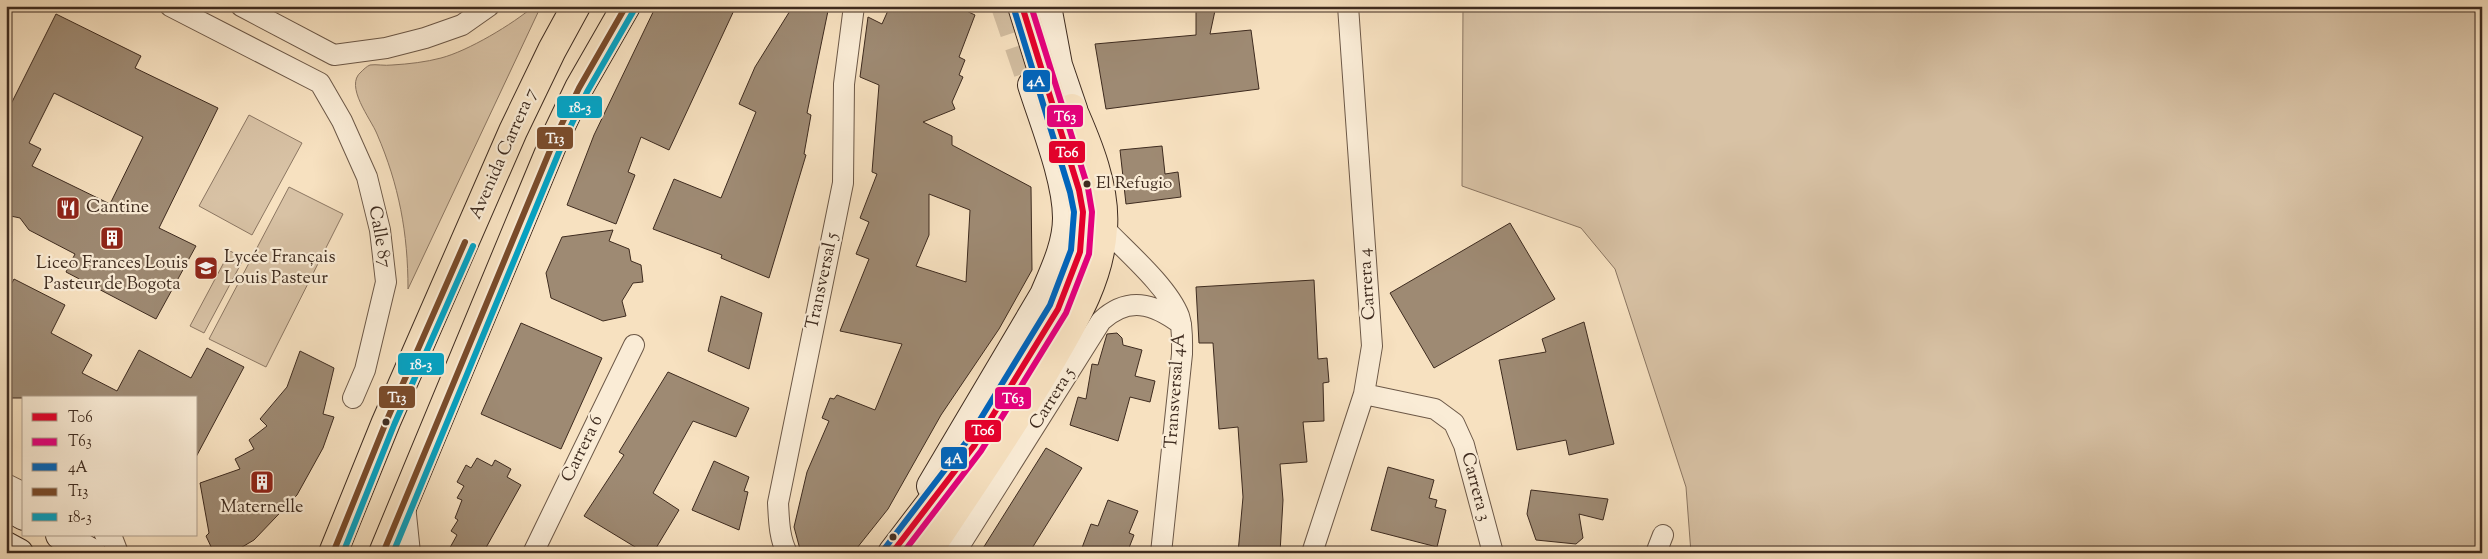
<svg xmlns="http://www.w3.org/2000/svg" width="2488" height="559" font-family="'Sorts Mill Goudy',serif">
<style>
.green{fill:#d8c2a5;stroke:#8b7662}
.building{fill:#9e8a73;stroke:#3e2b1f;fill-rule:evenodd}
.lines{fill:none;stroke-linecap:round;stroke-linejoin:round}
.secondary-tunnel{stroke:#d2bda0;stroke-width:28;stroke-dasharray:28 14;stroke-linecap:butt}
.street-casing{stroke:#6c5847;stroke-width:22}
.secondary-casing{stroke:#3e2b1f;stroke-width:30}
.primary-casing{stroke:#3e2b1f;stroke-width:30}
.street{stroke:#faecd6;stroke-width:20}
.secondary{stroke:#faecd6;stroke-width:28}
.primary{stroke:#f7e1c0;stroke-width:28}
.bus-1-casing{stroke:#faecd6;stroke-width:10}
.bus-2-casing{stroke:#faecd6;stroke-width:10}
.bus-3-casing{stroke:#faecd6;stroke-width:10}
.bus-4-casing{stroke:#faecd6;stroke-width:10}
.bus-5-casing{stroke:#faecd6;stroke-width:10}
.bus-1{stroke:#e4002b;stroke-width:6}
.bus-2{stroke:#e5007d;stroke-width:6}
.bus-3{stroke:#0065bd;stroke-width:6}
.bus-4{stroke:#7a4b2a;stroke-width:6}
.bus-5{stroke:#03a3c5;stroke-width:6}
.bus-dot{fill:#3e2b1f;stroke:#faecd6;stroke-width:2}
.labels{text-anchor:middle;dominant-baseline:central;stroke-width:4.5;stroke-linejoin:round;paint-order:stroke}
.bus-label{font-size:17px;fill:#3e2b1f;stroke:#faecd6;text-anchor:start}
.street-label{font-size:18px;fill:#3e2b1f;stroke:#faecd6}
.poi-label{font-size:18px;fill:#3e2b1f;stroke:#faecd6;text-anchor:start}
.line-badge{stroke:#faecd6;stroke-width:2}
.badge-label{font-size:14px;text-anchor:middle;font-weight:bold;fill:#fff}
</style>
<rect width="100%" height="100%" fill="#f7e1c0"/>
<filter id="stains"><feTurbulence type="fractalNoise" baseFrequency=".004" numOctaves="4"/><feColorMatrix values="0 0 0 0 .2 0 0 0 0 .09 0 0 0 0 .02 0 0 0 .5 -.17"/></filter>
<radialGradient id="worn" r=".72"><stop offset=".6" stop-color="#630" stop-opacity="0"/><stop offset="1" stop-color="#630" stop-opacity=".3"/></radialGradient>
<path class="green" d="M534 6H541L408 289C408 233 399 185 377 134 371 119 344 86 361 72 363 70 367 66 370 65 376 64 385 66 392 65 409 64 426 62 441 58 468 51 513 24 534 6Z
M1463 6H2482V553H1691L1686 487 1615 269 1581 228 1462 186Z
M249 115 302 143 252 235 199 206Z
M289 187 343 214 266 367 209 339Z
M230 251 244 258 204 333 190 326Z"/>
<path class="building" d="M656 6H736L669 150 641 137 628 172 635 175 616 224 567 205 594 135Z
M793 6H829L807 113 811 115 804 154 806 155 769 278 721 258 722 255 653 229 674 179 721 198 756 112 739 104 755 67Z
M890 6H956L975 15 959 57 965 60 959 75 963 77 952 102 955 109 923 122 952 136V145L1031 187 1032 270 999 329 941 415 888 509 853 553H801L794 527 807 472 829 421 822 418 830 398 834 399 837 395 875 410 902 344 840 331 869 259 856 254 869 222 860 218 877 174 872 172 879 85 860 77 868 17 882 24ZM929 194 970 210 966 282 916 266 929 235Z
M1196 6H1216L1210 34 1251 30 1259 89 1106 109 1095 44 1196 35Z
M56 14 141 56 135 68 218 108 159 228 196 246 156 319 66 272 75 254 29 230 20 218 6 215V114ZM54 93 143 137 110 204 32 166 41 149 29 143Z
M1162 146 1165 174 1178 172 1181 197 1126 204 1120 150Z
M1510 223 1555 299 1434 368 1390 293Z
M613 230 609 241 629 249 631 261 641 265 643 282 633 283 622 301 626 316 603 321 551 298 546 273 562 237Z
M14 279 65 305 51 333 92 355 82 373 117 391 139 350 191 378 207 348 244 367 196 457V398H6V294Z
M1314 280 1318 359 1327 358 1329 382 1323 383 1324 421 1303 422 1307 462 1280 464 1283 500 1280 553H1238L1243 497 1238 427 1219 429 1213 343H1199L1196 287Z
M721 296 762 313 749 369 708 351Z
M1584 322 1614 444 1569 455 1566 440 1517 450 1499 360 1546 352 1542 339Z
M521 323 602 358 561 449 481 414Z
M1117 333 1122 338 1123 345 1142 350 1135 376 1155 381 1150 402 1130 397 1118 441 1070 425 1078 397 1086 399 1092 364 1098 365 1107 334Z
M300 351 334 368 323 414 334 417 323 448 297 495 254 540 232 553H214L206 536 209 533 200 483 240 469 235 459 254 449 249 440 267 426 260 419 287 387Z
M668 372 749 408 736 437 693 421 653 493 679 510 653 553H645L584 516 624 455 619 452Z
M1046 448 1082 468 1029 553H980Z
M477 458 492 466 495 460 511 469 507 477 521 485 483 553H447L457 535 451 531 458 520 455 518 462 500 457 498 464 486 457 482 466 465 471 468Z
M714 461 749 477 744 491 748 492 739 530 692 510Z
M1388 467 1434 480 1429 498 1437 500 1435 507 1446 510 1437 547 1371 530Z
M1531 490 1608 499 1603 520 1579 514 1583 538 1576 544 1536 540 1527 514Z
M1108 500 1138 511 1129 533 1134 535 1127 553H1080L1091 524 1098 526Z"/>
<g class="lines">
<path class="secondary-tunnel" d="M1005 6 1032 85"/>
<g class="street-casing">
<path id="street" d="M170 6 320 83 342 121 367 177 380 230 386 282 365 370 353 398
M241 6 334 55 386 48 425 38 462 25 489 6
M1104 228C1126 251 1168 287 1179 316 1183 328 1182 342 1182 354L1161 553
M1364 394 1435 409 1454 423 1464 445 1493 553
M6 484 24 493
M405 505 410 553
M105 535 113 540 118 553
M533 553 634 345
M787 553C779 537 779 520 778 503L843 183 844 84 854 6
M955 553 1101 321C1128 296 1153 303 1181 324
M1312 553 1364 394 1372 346 1348 6
M1656 553 1663 535"/>
</g>
<g class="secondary-casing">
<path id="secondary" d="M1047 6 1058 65 1073 109
M931 486 1044 295C1054 271 1067 245 1067 218 1067 179 1044 123 1032 85
M6 506 24 516
M60 535 92 553
M6 546 19 553"/>
</g>
<g class="primary-casing">
<path id="primary" d="M333 553 386 422 513 131 552 50 576 6
M383 553 556 136 579 88 626 6
M892 553 974 446 1015 382 1058 309 1080 252 1083 212 1079 190 1022 6
M927 553C967 493 1008 433 1045 371 1071 326 1100 282 1103 228 1106 188 1088 144 1072 108"/>
</g>
<use href="#street" class="street"/>
<use href="#secondary" class="secondary"/>
<use href="#primary" class="primary"/>
<g class="bus-1-casing">
<path id="bus-1" d="M892 553 974 446 1058 309 1080 252 1083 212 1079 190 1022 6"/>
</g>
<g class="bus-2-casing">
<path id="bus-2" d="M903 553 981 451 1066 313 1089 254 1092 212 1088 188 1031 6"/>
</g>
<g class="bus-3-casing">
<path id="bus-3" d="M885 548 967 441 1050 305 1071 250 1074 212 1070 192 1014 9"/>
</g>
<g class="bus-4-casing">
<path id="bus-4" d="M333 553 386 422 465 242
M383 553 556 136 579 88 626 6"/>
</g>
<g class="bus-5-casing">
<path id="bus-5" d="M343 553 394 425 473 246
M393 553 564 140 587 92 634 10"/>
</g>
<use href="#bus-1" class="bus-1"/>
<use href="#bus-2" class="bus-2"/>
<use href="#bus-3" class="bus-3"/>
<use href="#bus-4" class="bus-4"/>
<use href="#bus-5" class="bus-5"/>
</g>
<defs>
<g id="restaurant-square" transform="scale(1.25)"><rect x="-9" y="-9" width="18" height="18" rx="4" fill="#8f2418" stroke="#faecd6"/><path d="M-5-6h1v4h1v-4h1v4h1v-4h1v5L-1.5 .5V6h-2V.5L-5-1ZM5-6V6H3V1.5H1.5Q1.5-4 5-6Z" fill="#fff"/></g>
<g id="building-square" transform="scale(1.25)"><rect x="-9" y="-9" width="18" height="18" rx="4" fill="#8f2418" stroke="#faecd6"/><path d="M-4-6H4V6H1V3H-1V6H-4ZM-2.5-4.3h1.7v1.8h-1.7ZM.8-4.3h1.7v1.8H.8ZM-2.5-1h1.7V.8h-1.7ZM.8-1h1.7V.8H.8Z" fill="#fff"/></g>
<g id="school-square" transform="scale(1.25)"><rect x="-9" y="-9" width="18" height="18" rx="4" fill="#8f2418" stroke="#faecd6"/><path d="M0-5L7-2L0 1L-7-2ZM-4 1L0 2.5L4 1V4Q0 6-4 4Z" fill="#fff"/></g>
</defs>
<g fill-rule="evenodd">
<use href="#restaurant-square" x="68" y="208"/>
<use href="#building-square" x="112" y="238"/>
<use href="#school-square" x="206" y="268"/>
<use href="#building-square" x="262" y="482"/>
</g>
<g class="bus-dot">
<circle cx="1087" cy="184" r="4.5"/>
<circle cx="386" cy="422" r="4.5"/>
<circle cx="893" cy="537" r="4.5"/>
</g>
<g class="labels">
<g class="bus-label">
<text x="1096" y="184">El Refugio</text>
</g>
<g class="street-label">
<text transform="translate(504 154) rotate(-66)">Avenida Carrera 7</text>
<text transform="translate(379 237) rotate(80)">Calle 87</text>
<text transform="translate(823 281) rotate(-78)">Transversal 5</text>
<text transform="translate(1368 284) rotate(-94)">Carrera 4</text>
<text transform="translate(1176 391) rotate(-86)">Transversal 4A</text>
<text transform="translate(1053 399) rotate(-58)">Carrera 5</text>
<text transform="translate(583 449) rotate(-64)">Carrera 6</text>
<text transform="translate(1475 487) rotate(75)">Carrera 3</text>
</g>
<g class="poi-label">
<text x="86" y="208">Cantine</text>
<text x="224" y="258">Lycée Français<tspan x="224" dy="21">Louis Pasteur</tspan></text>
<text x="112" y="264" text-anchor="middle">Liceo Frances Louis<tspan x="112" dy="21">Pasteur de Bogota</tspan></text>
<text x="262" y="508" text-anchor="middle">Maternelle</text>
</g>
</g>
<g class="line-badge">
<rect x="1022" y="69" width="29" height="24" rx="5" fill="#0065bd"/>
<rect x="556" y="95" width="47" height="24" rx="5" fill="#03a3c5"/>
<rect x="1046" y="104" width="38" height="24" rx="5" fill="#e5007d"/>
<rect x="536" y="126" width="38" height="24" rx="5" fill="#7a4b2a"/>
<rect x="1048" y="140" width="38" height="24" rx="5" fill="#e4002b"/>
<rect x="397" y="352" width="48" height="24" rx="5" fill="#03a3c5"/>
<rect x="378" y="385" width="38" height="24" rx="5" fill="#7a4b2a"/>
<rect x="994" y="386" width="38" height="24" rx="5" fill="#e5007d"/>
<rect x="964" y="419" width="38" height="24" rx="5" fill="#e4002b"/>
<rect x="940" y="446" width="28" height="24" rx="5" fill="#0065bd"/>
</g>
<g class="badge-label">
<text x="1036" y="86">4A</text>
<text x="580" y="112">18-3</text>
<text x="1065" y="121">T63</text>
<text x="555" y="143">T13</text>
<text x="1067" y="157">T06</text>
<text x="421" y="369">18-3</text>
<text x="397" y="402">T13</text>
<text x="1013" y="403">T63</text>
<text x="983" y="435">T06</text>
<text x="954" y="463">4A</text>
</g>
<rect width="2488" height="559" fill="none" stroke="#f7e1c0" stroke-width="25"/>
<rect x="8" y="8" width="2473" height="544" fill="none" stroke="#3e2b1f" stroke-width="2.5"/>
<rect x="12" y="12" width="2463" height="534" fill="none" stroke="#3e2b1f"/>
<rect x="22" y="396" width="175" height="140" fill="#faecd6" stroke="#af9f8d"/>
<rect x="32" y="413" width="25" height="8" fill="#e4002b" stroke="#af9f8d"/>
<text x="68" y="422" font-size="15" fill="#3e2b1f">T06</text>
<rect x="32" y="438" width="25" height="8" fill="#e5007d" stroke="#af9f8d"/>
<text x="68" y="446" font-size="15" fill="#3e2b1f">T63</text>
<rect x="32" y="463" width="25" height="8" fill="#0065bd" stroke="#af9f8d"/>
<text x="68" y="472" font-size="15" fill="#3e2b1f">4A</text>
<rect x="32" y="488" width="25" height="8" fill="#7a4b2a" stroke="#af9f8d"/>
<text x="68" y="496" font-size="15" fill="#3e2b1f">T13</text>
<rect x="32" y="513" width="25" height="8" fill="#03a3c5" stroke="#af9f8d"/>
<text x="68" y="522" font-size="15" fill="#3e2b1f">18-3</text>
<rect width="100%" height="100%" filter="url(#stains)"/>
<rect width="100%" height="100%" fill="url(#worn)"/>
</svg>
